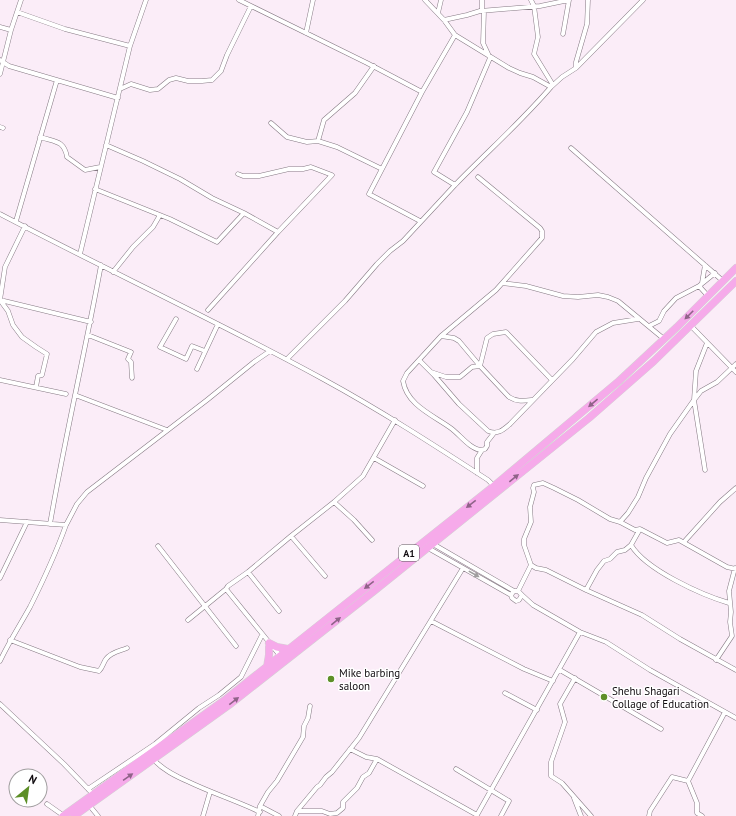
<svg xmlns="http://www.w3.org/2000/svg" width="736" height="816" font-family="'PT Sans',sans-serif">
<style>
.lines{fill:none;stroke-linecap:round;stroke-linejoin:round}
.minor-casing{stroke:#867a84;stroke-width:5}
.trunk-casing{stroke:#d4d3d4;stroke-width:8}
.minor{stroke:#fff;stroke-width:4}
.trunk{stroke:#f6aaea;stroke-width:7}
.oneway{fill:#8f6388}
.oneway2{fill:#a09e9f}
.poi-dot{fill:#5d8f27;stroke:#fff;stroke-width:1.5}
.labels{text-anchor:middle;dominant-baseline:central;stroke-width:3;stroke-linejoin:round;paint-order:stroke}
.shield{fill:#fff;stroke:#585558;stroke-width:1}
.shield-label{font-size:10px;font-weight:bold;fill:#110c10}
.poi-label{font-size:11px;fill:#110c10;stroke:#fff;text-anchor:start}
</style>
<rect width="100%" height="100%" fill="#fbedf8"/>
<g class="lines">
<g class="minor-casing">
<path id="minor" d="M239 0 367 63 422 92
M425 0 444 20 455 35 509 68 520 73 533 77 551 87 562 77 576 68 643 0
M531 0 534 6 538 37 534 54 553 85
M482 11V0
M17 12 65 29 130 46
M438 13 441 0
M444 20 467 15 480 11 540 6 569 0
M0 27 11 30
M306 33 313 0
M563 34 569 0
M0 60 9 66 118 98
M576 67V62L587 24 588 0
M0 74 11 30 21 0
M120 89 131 84 150 90 158 89 169 80 176 78 188 81H202L212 80 221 71 227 55 251 6
M271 123 287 137 307 142 318 141 337 147 382 169
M0 127 3 128
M40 137C55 142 64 140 67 157L85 170 100 167
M318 141 324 120 355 93 374 66
M106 145 143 161 180 179 212 198 244 213
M571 148 723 281
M478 177 540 228 542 231V238L496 290 441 336 407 373 403 381C407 406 435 416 452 429 461 436 471 450 482 450
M455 185C487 152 521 122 551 87
M95 189 170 219 217 242 244 213 278 232 332 175 311 167 303 169H289L259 176H243L238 174
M0 214C107 270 217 321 323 379 380 410 434 445 488 480L494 486
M16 221 57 80
M420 221 369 194 422 92 455 35
M25 226 5 267 0 300 8 311 13 325 22 337 36 347 47 354 42 375 38 376 36 387
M80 254 130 46 146 0
M113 272 133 247 153 227 160 215
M502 283 526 286 563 296 578 297 598 295 608 297 618 301 664 339
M702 283 705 265
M699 286 715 273
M0 300 91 322
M208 310 278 232
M176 319 160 347 186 359 192 346 205 351
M649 326 659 321 664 311 676 298 699 286 708 296
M691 326 736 372
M88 335 131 352 128 359 131 362 132 378
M441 336 454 338 459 341 480 366 509 397C517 402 524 401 532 400
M287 359 345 301 377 264 390 251 403 241 455 185 434 172 467 112 490 58 483 43 484 11
M419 360 434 375 459 404 488 431C498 435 503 430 510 424L573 359 596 332 613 323 638 319
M480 366 487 338 493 334 506 332 552 380
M197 369 218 324
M431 372 446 377H460L472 367 480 366
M0 380 66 394
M75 395 167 430
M374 458 423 486
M705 470 694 400 701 391 717 382 736 364
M477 473V458L482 450 485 449 487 446V442L494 433
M334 502 354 520 372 540
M0 520 66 525 77 504 87 492 207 400 254 362 270 351
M620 522 628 513 638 497 646 478 670 434 694 400 696 371 707 343
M50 524C65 437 85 352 101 265
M291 536 325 576
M684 542 720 502 736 488
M433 544 514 591H518L522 595 519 600 516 601 512 598 511 595 514 591
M631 545C646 570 702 595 729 603
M158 546 236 646
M428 548 511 595
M531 565 524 545V539L531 522 530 507 534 492 533 488 534 485 543 483 554 488 578 500 610 519 620 522 635 530 640 529 667 543 679 540 727 567 736 569
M248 572 279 611
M0 578 27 522
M226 589 281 657
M586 590 597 570 604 561 610 559 617 552 625 550 631 545 640 529
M518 591 531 565 536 568 546 570 586 590 642 615 680 639 736 670
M522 595 533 605 580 632 606 642 650 670 736 718
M188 620 226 589 228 586 248 572 291 536 334 502 363 476 395 420
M431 621 524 669 553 681
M10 640 80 667 99 671C103 667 103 663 106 659 111 652 120 651 127 648
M716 660 732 636 730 622 731 612 729 591 735 568
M0 661C9 642 20 625 30 607 43 581 56 553 66 525
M560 670 661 729
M575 678 560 704 565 722 551 762V776L562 783 591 816
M505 693 537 710
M0 704 64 764 90 791
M350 749 366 757 377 759 477 815 580 632
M153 759C163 770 175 776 189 782 212 793 237 801 260 812
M456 769 509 801 501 816
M688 781 725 712
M88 789 155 744 199 708 219 695 241 677 262 635
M574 798 581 816
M47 804 64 816
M89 805 98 816
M260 806 268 792 277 781 303 737 304 726 308 718 310 706
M297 811 317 787 320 785 326 777 332 772 359 738 463 568
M203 816 210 792
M258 816 260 806 279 816
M295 816 297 811H322L330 814 337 813 343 808V802L357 788 363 777 369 773 377 759
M649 816 650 811 672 777 688 781 697 803V813L702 816"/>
</g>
<g class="trunk-casing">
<path id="trunk" d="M269 643 277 647 288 649
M267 667 269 655V647
M63 816 226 699 494 486 619 381 677 327 736 268
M74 816 229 705 374 591 589 418 654 361 736 281"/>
</g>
<use href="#minor" class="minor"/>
<use href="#trunk" class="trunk"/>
</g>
<defs><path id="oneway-solid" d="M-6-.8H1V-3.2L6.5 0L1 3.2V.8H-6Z"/></defs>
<g class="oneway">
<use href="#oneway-solid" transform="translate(689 315) rotate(135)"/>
<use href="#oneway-solid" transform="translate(593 403) rotate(140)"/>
<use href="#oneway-solid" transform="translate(514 478) rotate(-39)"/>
<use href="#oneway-solid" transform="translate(471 504) rotate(142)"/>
<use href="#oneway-solid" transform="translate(369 585) rotate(142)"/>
<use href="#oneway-solid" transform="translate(336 621) rotate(-39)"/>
<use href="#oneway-solid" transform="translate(234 701) rotate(-38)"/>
<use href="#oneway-solid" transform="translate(128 777) rotate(-35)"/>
</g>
<use class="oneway2" href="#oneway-solid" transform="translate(474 574) rotate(29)"/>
<g class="poi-dot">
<circle cx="331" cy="679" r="4"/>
<circle cx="604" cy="697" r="4"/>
</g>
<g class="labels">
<rect class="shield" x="399" y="545" width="20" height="16" rx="3"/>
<g class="shield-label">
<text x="409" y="553">A1</text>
</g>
<g class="poi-label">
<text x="339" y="673">Mike barbing<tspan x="339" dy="13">saloon</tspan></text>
<text x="612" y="691">Shehu Shagari<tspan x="612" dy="13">Collage of Education</tspan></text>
</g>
</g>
<g transform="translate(28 788) rotate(29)"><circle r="19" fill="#ffffff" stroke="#a09e9f"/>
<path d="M0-3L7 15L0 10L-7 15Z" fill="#5d8f27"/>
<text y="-6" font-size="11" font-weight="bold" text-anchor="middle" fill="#110c10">N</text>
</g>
</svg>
